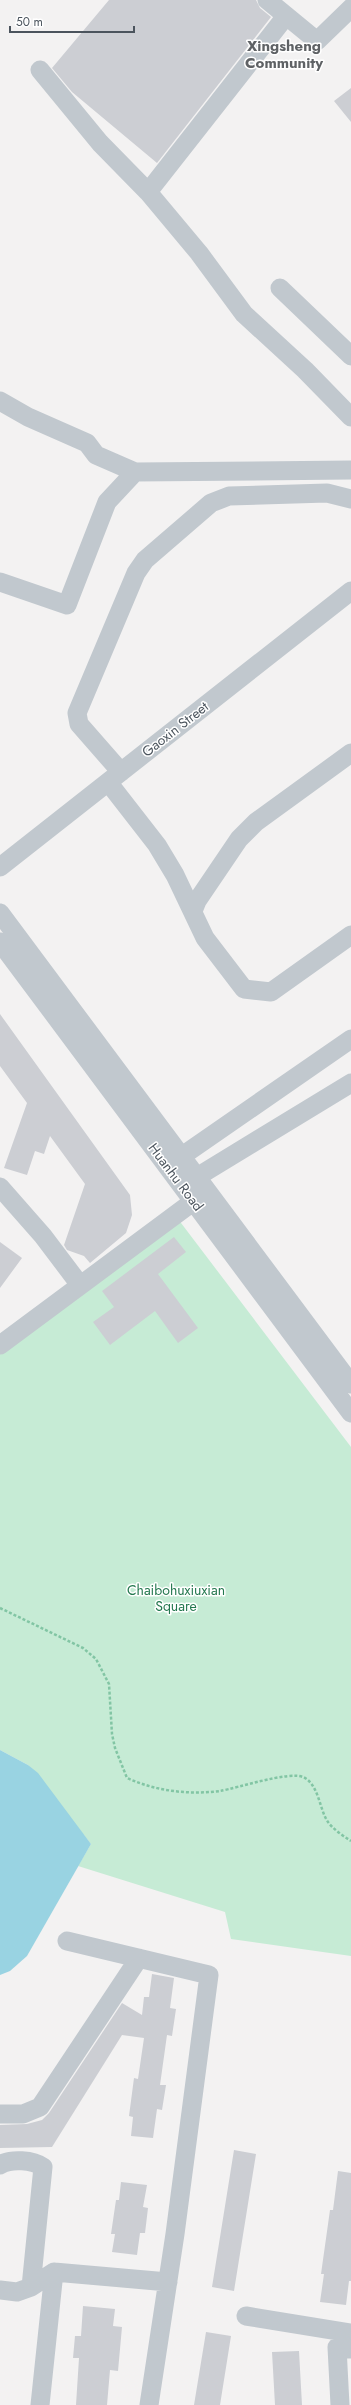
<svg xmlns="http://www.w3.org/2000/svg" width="351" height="2405" font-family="Jost,sans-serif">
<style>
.green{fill:#c6ebd5}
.water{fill:#99d3e2}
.building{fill:#ccced3}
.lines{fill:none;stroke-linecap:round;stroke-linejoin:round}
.path{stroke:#82c5a4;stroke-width:2.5;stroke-dasharray:3 2;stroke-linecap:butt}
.minor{stroke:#c1c8ce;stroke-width:19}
.labels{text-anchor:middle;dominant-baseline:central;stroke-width:3;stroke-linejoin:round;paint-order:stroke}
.street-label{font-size:14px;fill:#4b545d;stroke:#fff}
.park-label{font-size:14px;fill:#23774e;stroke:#fff}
.neighbourhood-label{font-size:15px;font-weight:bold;fill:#5f6265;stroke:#fff}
</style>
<rect width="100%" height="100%" fill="#f3f2f2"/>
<path class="green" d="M178 1219 351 1447V1956L231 1939 225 1912 78 1866 91 1844 28 1765 0 1750V1351Z"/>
<path class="water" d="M0 1750 28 1765 38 1773 91 1844 27 1956 10 1971 0 1975Z"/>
<path class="building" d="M109 0H256L260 8 271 17 157 163 72 92 52 68Z
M351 88V122L334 101Z
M0 1014 130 1195 132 1215 126 1233 90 1263 84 1256 67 1250 64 1245 85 1184 50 1136 44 1154 35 1151 27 1175 4 1168 27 1103 0 1066Z
M174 1237 186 1252 158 1274 198 1328 178 1343 155 1311 110 1345 93 1322 114 1307 102 1291Z
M0 1242 22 1258 0 1288Z
M152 1974 174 1978 170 2008 176 2009 172 2036 167 2035 160 2085H166L162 2110 157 2109 153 2138 131 2136 133 2117 129 2116 134 2078 138 2079 144 2038 122 2035 52 2147 0 2148V2125L27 2124 42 2120 49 2113 122 2003 142 2015 144 1997H149Z
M234 2150 256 2154 234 2291 212 2287Z
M338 2171 351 2173V2281H349L346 2305 320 2302 324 2274H321L330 2210H333Z
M121 2182 147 2185 143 2207 148 2208 145 2233H140L137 2255 112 2252 115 2234H111L116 2200H119Z
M83 2306 115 2309 113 2326 122 2327 118 2371 110 2370 107 2405H76L79 2358H73L75 2336H81Z
M206 2332 231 2336 220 2405H194Z
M299 2351 302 2405H275L272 2352Z"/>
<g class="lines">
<path class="path" d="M0 1608 83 1648 96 1659 109 1684 112 1734 115 1748 127 1778C156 1791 188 1795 220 1791 237 1788 289 1771 303 1777 319 1784 319 1809 328 1822 333 1829 343 1836 351 1841"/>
<path class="minor" d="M267 0 317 41 351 8
M40 70 100 143 148 192 199 253 244 314 305 370 351 417
M148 192 286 16
M280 288 351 356
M0 401 28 417 87 443 96 455 135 472 351 470
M0 582 67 605 107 502 135 472
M121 772 79 724 77 713 136 573 145 560 211 503 229 496 327 493 351 499
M108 782 157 845 175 875 205 938 244 989 271 992 351 935
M0 867 351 591
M193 911 197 901 239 839 256 822 351 753
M0 913 351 1384
M0 942 351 1413
M182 1156 351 1039
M187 1183 351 1083
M0 1187 43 1236 80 1285
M0 1345 194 1201
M67 1941 209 1975 175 2234 149 2405
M0 2114H23L40 2107 139 1958
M0 2165C11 2158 33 2160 43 2167L31 2287
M0 2290 17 2292 31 2287 54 2272 168 2282
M246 2316 351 2333
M40 2405 54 2272
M340 2405 337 2347 351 2349"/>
</g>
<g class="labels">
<g class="street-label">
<text transform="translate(175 729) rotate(-38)">Gaoxin Street</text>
<text transform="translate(176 1177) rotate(53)">Huanhu Road</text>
</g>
<g class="park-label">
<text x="176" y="1590">Chaibohuxiuxian<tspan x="176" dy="16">Square</tspan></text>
</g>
<g class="neighbourhood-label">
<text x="284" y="46">Xingsheng<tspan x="284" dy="17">Community</tspan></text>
</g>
</g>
<path d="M10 26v6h124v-6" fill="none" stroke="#4b545d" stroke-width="2"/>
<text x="16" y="26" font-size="12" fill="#4b545d" stroke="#ffffff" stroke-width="3" paint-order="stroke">50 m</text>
</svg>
